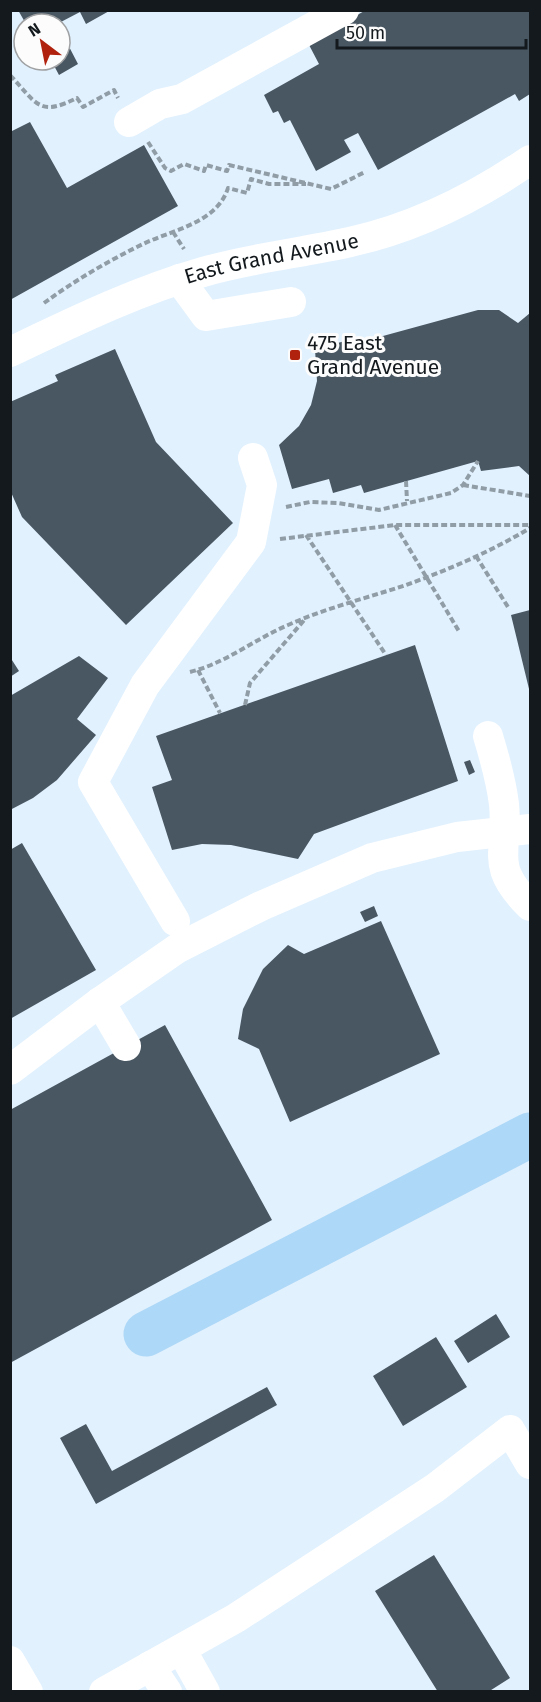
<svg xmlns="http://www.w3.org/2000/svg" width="541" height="1702" font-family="'Fira Sans',sans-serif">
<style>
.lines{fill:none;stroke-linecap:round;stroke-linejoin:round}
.river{stroke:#aed8f7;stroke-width:45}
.building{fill:#495762}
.path{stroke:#919da6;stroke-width:4;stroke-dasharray:6 3;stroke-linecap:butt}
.minor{stroke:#fff;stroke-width:30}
.poi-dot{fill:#b0220e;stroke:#fcfcfc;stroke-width:2}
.labels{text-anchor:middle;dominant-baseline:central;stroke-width:6;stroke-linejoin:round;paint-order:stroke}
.street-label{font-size:21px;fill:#13191d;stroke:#fcfcfc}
.poi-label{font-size:21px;fill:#13191d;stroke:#fcfcfc;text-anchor:start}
</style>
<rect width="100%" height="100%" fill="#e1f1fe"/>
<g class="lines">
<path class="river" d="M146 1334 530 1135"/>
</g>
<path class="building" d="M18 10H111L86 24 80 12 57 24H26Z
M366 10H530V94L519 101 515 94 378 170 358 133 344 140 351 152 316 171 290 120 284 123 278 111 273 113 264 95 319 64 308 43Z
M64 37 78 64 59 75 51 60H60V40Z
M30 122 67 188 144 145 178 206 10 300V132Z
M478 310H499L518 323 530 313V476L519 466 481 471 478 461 364 493 361 485 333 493 329 479 292 489 279 445 299 426 311 405 317 381 315 349 360 337 361 342Z
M115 349 156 442 233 523 126 625 22 517 10 490V402L58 381 55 375Z
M530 610V693L511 615Z
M415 645 458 781 314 834 298 859 231 845 202 844 172 850 152 787 172 780 156 736Z
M79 656 108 678 77 719 96 735 57 780 33 798 10 810V696Z
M10 657 19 671 10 677Z
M470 760 475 772 469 775 464 762Z
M22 843 96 970 10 1019V850Z
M374 906 378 916 365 922 360 912Z
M381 921 440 1054 290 1122 259 1049 238 1039 243 1009 263 969 288 945 304 954Z
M165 1025 272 1220 10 1363V1110Z
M496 1314 510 1337 468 1363 454 1341Z
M436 1337 467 1387 403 1426 373 1376Z
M267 1387 277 1405 96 1504 60 1438 86 1424 112 1471Z
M434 1555 510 1678 488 1692H438L375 1591Z"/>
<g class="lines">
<path class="path" d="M10 75C37 104 39 117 77 98L83 107 114 90 118 98
M148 142 165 168 171 171 184 164 204 171 206 165 227 171 229 165 331 189 365 172
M173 232 184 249
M44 303C74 281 108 261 143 244 172 230 217 223 228 188L247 193 251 179 269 184H306
M406 481 407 501
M463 485 530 496
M286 507 310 502 338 503 379 510 451 493 463 485 478 461
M395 525 460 633
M306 535 386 655
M280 539 395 525H530
M476 556 508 607
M198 670 220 713
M190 672C226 663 255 639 288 625 326 608 367 598 406 585 448 570 492 551 530 528
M245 705 250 683 306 618"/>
<g class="minor">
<path d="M129 122 160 104 182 99 344 10"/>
<path d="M179 279 206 316 291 302"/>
<path id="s1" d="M10 352C73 322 136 291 203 272 251 258 301 253 350 242 414 228 476 197 530 160"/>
<path d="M488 736C495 759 501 780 504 804 509 854 488 864 530 906"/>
<path d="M175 921 93 782 145 685 251 542 262 485 253 458"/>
<path d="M100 1002 126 1046"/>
<path d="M10 1070 100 1002 178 948 261 906 372 858 457 837 530 829"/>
<path d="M181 1649 205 1692"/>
<path d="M10 1661 28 1692"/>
<path d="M150 1666 167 1692"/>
<path d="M104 1692 236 1618 435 1488 510 1430 530 1464"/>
</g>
</g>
<rect class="poi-dot" x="289" y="349" width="12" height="12" rx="3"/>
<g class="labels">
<g class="street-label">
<text stroke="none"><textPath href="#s1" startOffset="279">East Grand Avenue</textPath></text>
</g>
<g class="poi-label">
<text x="307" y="343">475 East<tspan x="307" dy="24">Grand Avenue</tspan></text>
</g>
</g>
<rect width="541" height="1702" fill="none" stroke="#13191d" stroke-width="24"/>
<g transform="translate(42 42) rotate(328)"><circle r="28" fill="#fcfcfc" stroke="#9fa1a3" stroke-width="1.5"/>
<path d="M0-4.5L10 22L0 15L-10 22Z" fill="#b0220e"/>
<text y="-9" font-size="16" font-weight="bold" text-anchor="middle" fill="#13191d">N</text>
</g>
<path d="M337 39v9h189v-9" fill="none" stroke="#13191d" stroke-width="3"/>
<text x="346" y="39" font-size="18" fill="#13191d" stroke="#fcfcfc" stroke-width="4.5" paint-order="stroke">50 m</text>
</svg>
